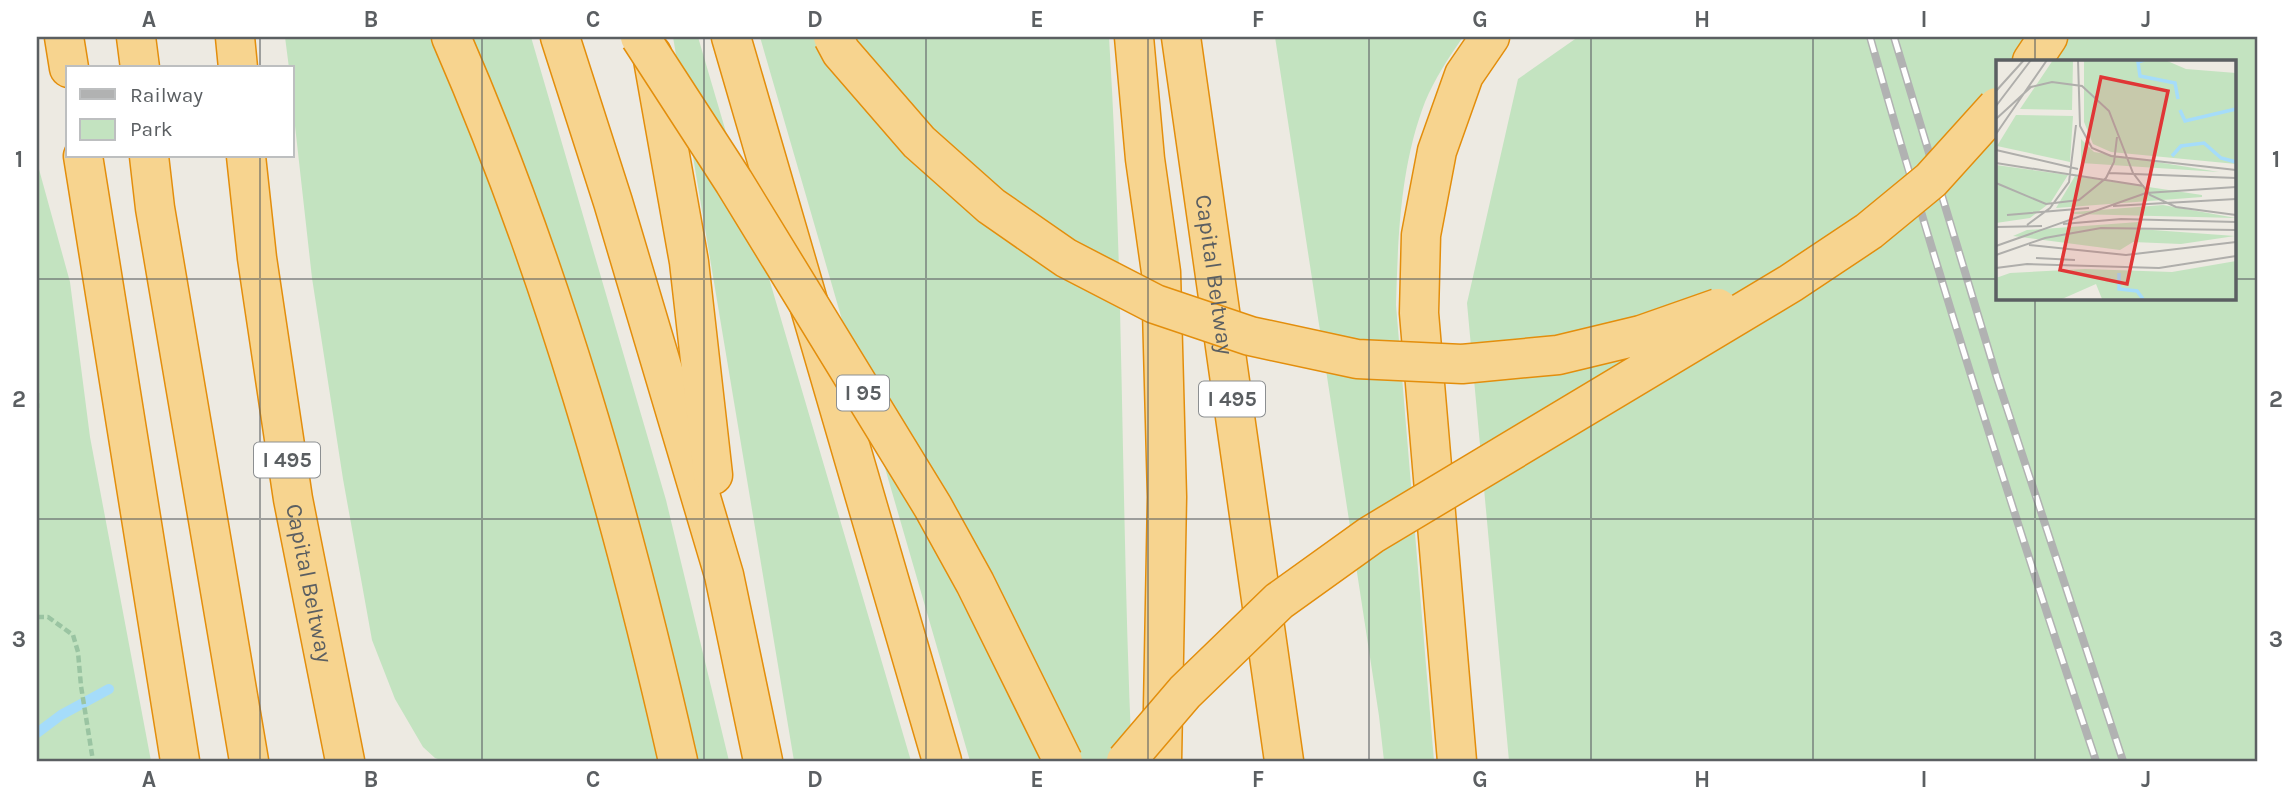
<svg xmlns="http://www.w3.org/2000/svg" width="2295" height="798" font-family="Karla,sans-serif">
<style>
.green{fill:#c3e3c0;fill-rule:evenodd}
.lines{fill:none;stroke-linecap:round;stroke-linejoin:round}
.stream{stroke:#a5dcfa;stroke-width:10}
.highway-casing{stroke:#e38e0c;stroke-width:41}
.path{stroke:#9ac4a2;stroke-width:4.5;stroke-dasharray:7 3.5;stroke-linecap:butt}
.highway{stroke:#f7d48f;stroke-width:38}
.rail-casing{stroke:#b1b2b2;stroke-width:8}
.rail{stroke:#fff;stroke-width:5;stroke-dasharray:16;stroke-linecap:butt}
.highway-bridge-casing{stroke:#e38e0c;stroke-width:41;stroke-linecap:butt}
.highway-bridge{stroke:#f7d48f;stroke-width:38}
.grid{fill:none;stroke:#5b5f62;stroke-width:2;stroke-opacity:0.55}
.labels{text-anchor:middle;dominant-baseline:central;stroke-width:5;stroke-linejoin:round;paint-order:stroke}
.shield{fill:#fff;stroke:#8c8f91;stroke-width:2}
.shield-label{font-size:21px;font-weight:bold;fill:#5b5f62}
.street-label{font-size:23px;fill:#5b5f62;stroke:#fff}
.inset-river{fill:none;stroke:#a5dcfa;stroke-width:3.5}
.inset-road{fill:none;stroke:#afaeab;stroke-width:2}
.view{fill:#e03636;fill-opacity:0.15;stroke:#e03636;stroke-width:3.5}
.inset-edge{fill:none;stroke:#5b5f62;stroke-width:3.5}
.neatline{fill:none;stroke:#5b5f62;stroke-width:2.5}
.grid-label{font-size:23px;text-anchor:middle;font-weight:bold;fill:#5b5f62}
</style>
<rect width="100%" height="100%" fill="#edeae2"/>
<path class="green" d="M285 37H531L666 500 729 761H443L435 758 423 747 395 699 372 640 343 479 312 278 292 99V68H289Z
M673 37H698L911 761H794Z
M760 37H1109C1124 278 1121 520 1132 761H970Z
M1275 37H1463C1449 57 1434 80 1425 102 1400 167 1398 237 1396 305L1434 761H1384L1379 716Z
M1578 37H2258V761H1509L1467 303 1518 79ZM1997 61H2234V298H1997Z
M37 162 70 282 90 437 151 761H37Z"/>
<g class="lines">
<path class="stream" d="M37 733 61 715 109 689"/>
<g class="highway-casing">
<g id="highway">
<path d="M64 37 69 68"/>
<path d="M136 37 140 68"/>
<path d="M235 37 238 68"/>
<path d="M451 37C552 269 622 514 678 761"/>
<path d="M560 37 613 202 724 575 763 761"/>
<path d="M731 37 942 761"/>
<path d="M1134 37 1145 159 1161 272 1167 497 1162 761"/>
<path id="s1" d="M1181 37 1284 761"/>
<path d="M652 54 689 262 713 475"/>
<path d="M2032 61 2048 37"/>
<path d="M83 156 180 761"/>
<path d="M149 156 155 208 249 761"/>
<path id="s2" d="M246 156 257 258 293 499 345 761"/>
<path d="M1457 761 1419 313 1421 235 1437 151 1464 75 1490 37"/>
</g>
</g>
<path class="path" d="M37 393V408
M37 617H48L73 635 78 652 81 686 93 761"/>
<use href="#highway" class="highway"/>
<g class="rail-casing">
<path id="rail" d="M1870 37C1939 280 2016 522 2096 761
M1894 37 1997 378 2123 761"/>
</g>
<use href="#rail" class="rail"/>
<g class="highway-bridge-casing">
<path id="highway-bridge" d="M640 37 734 182 933 507 975 583 1063 761
M833 37 841 52 919 142 991 206 1066 258 1155 304 1250 336 1357 359 1462 364 1558 355 1641 335 1718 308
M1126 761 1185 692 1279 601 1371 535 1791 283 1869 231 1931 180 1997 107"/>
</g>
<use href="#highway-bridge" class="highway-bridge"/>
</g>
<path class="grid" d="M260 37V68M482 37V761M704 37V761M926 37V761M1148 37V761M1369 37V761M1591 37V761M1813 37V761M2035 37V61M260 156V761M37 279H1997M2234 279H2258M2035 298V761M37 519H2258"/>
<g class="labels">
<g class="shield">
<rect x="837" y="375.5" width="52" height="35" rx="5"/>
<rect x="1199" y="381.5" width="66" height="35" rx="5"/>
<rect x="254" y="442.5" width="66" height="35" rx="5"/>
</g>
<g class="shield-label">
<text x="863" y="393">I 95</text>
<text x="1232" y="399">I 495</text>
<text x="287" y="460">I 495</text>
</g>
<g class="street-label">
<text stroke="none"><textPath href="#s1" startOffset="240">Capital Beltway</textPath></text>
<text stroke="none"><textPath href="#s2" startOffset="432">Capital Beltway</textPath></text>
</g>
</g>
<g transform="translate(1996 60)">
<rect width="240" height="240" fill="#edeae2"/>
<path d="M57 0H77L76 50 24 49ZM88 0H169L190 9 240 13V104L115 92 97 84 88 62ZM20 55 77 56 74 102 1 86ZM85 79 98 92 223 112 85 103ZM0 105 72 115 55 142 34 158 0 163ZM79 116 206 135V137L60 148ZM167 145 240 158 78 154V152ZM143 162V169L239 176 185 184 137 182 124 190 17 176 31 170ZM240 201V239H106L100 224 66 239H0V218L14 213 89 209 176 212Z" fill="#c3e3c0"/>
<path class="inset-river" d="M148 0 142 2 144 16 179 23 182 39M184 50 189 61 240 49M176 96 185 86 208 83 225 98 240 102M123 213V229L141 231 147 239"/>
<path class="inset-road" d="M82 0 84 66 96 88 115 96 240 110M0 31 28 0M0 46 35 0M0 59 35 27 56 22 86 26 113 51 137 113 154 135 180 147 240 155M0 74 51 0M0 90 82 109M0 103 148 126M113 113 240 118M0 123 50 144 83 140 110 118 118 102 121 77M117 146 240 139M11 155 93 148M67 164 125 159 240 162M31 165 54 148 73 122 80 65M0 167 46 166M33 185 130 195 240 182M0 186 150 133 240 127M0 195 49 178 105 168 240 170M40 198 79 200M0 208 31 204 163 208 240 196"/>
<path class="view" d="M105 17 172 31 131 224 64 210Z"/>
<rect width="240" height="240" class="inset-edge"/>
</g>
<rect width="2295" height="798" fill="none" stroke="#ffffff" stroke-width="77"/>
<rect x="66" y="66" width="228" height="91" fill="#ffffff" stroke="#bdbfc0" stroke-width="2"/>
<rect x="80" y="89" width="35" height="10" fill="#b1b2b2" stroke="#bdbfc0" stroke-width="2"/>
<text x="130" y="102" font-size="21" fill="#5b5f62">Railway</text>
<rect x="80" y="119" width="35" height="21" fill="#c3e3c0" stroke="#bdbfc0" stroke-width="2"/>
<text x="130" y="136" font-size="21" fill="#5b5f62">Park</text>
<rect x="38" y="38" width="2218" height="722" class="neatline"/>
<g class="grid-label">
<text x="149" y="27">A</text>
<text x="371" y="27">B</text>
<text x="593" y="27">C</text>
<text x="815" y="27">D</text>
<text x="1037" y="27">E</text>
<text x="1258" y="27">F</text>
<text x="1480" y="27">G</text>
<text x="1702" y="27">H</text>
<text x="1924" y="27">I</text>
<text x="2146" y="27">J</text>
<text x="19" y="167">1</text>
<text x="2276" y="167">1</text>
<text x="19" y="407">2</text>
<text x="2276" y="407">2</text>
<text x="19" y="647">3</text>
<text x="2276" y="647">3</text>
<text x="149" y="787">A</text>
<text x="371" y="787">B</text>
<text x="593" y="787">C</text>
<text x="815" y="787">D</text>
<text x="1037" y="787">E</text>
<text x="1258" y="787">F</text>
<text x="1480" y="787">G</text>
<text x="1702" y="787">H</text>
<text x="1924" y="787">I</text>
<text x="2146" y="787">J</text>
</g>
</svg>
